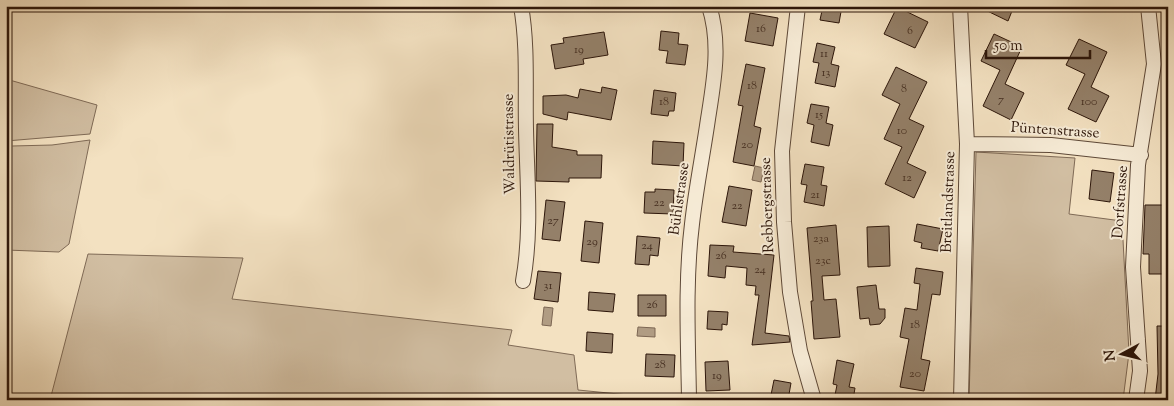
<svg xmlns="http://www.w3.org/2000/svg" width="1174" height="406" font-family="'Sorts Mill Goudy',serif">
<style>
.green{fill:#d1bea2;stroke:#7f6a56}
.water{fill:#b09c83;stroke:#7c6653}
.building{fill:#948069;stroke:#2d160a}
.lines{fill:none;stroke-linecap:round;stroke-linejoin:round}
.minor-casing{stroke:#5e4938;stroke-width:16}
.minor{stroke:#f7ecd7;stroke-width:14}
.labels{text-anchor:middle;dominant-baseline:central;stroke-width:4;stroke-linejoin:round;paint-order:stroke}
.number-label{font-size:12px;fill:#473022}
.street-label{font-size:15px;fill:#2d160a;stroke:#f7ecd7}
</style>
<rect width="100%" height="100%" fill="#f3e1c1"/>
<filter id="stains"><feTurbulence type="fractalNoise" baseFrequency=".004" numOctaves="4"/><feColorMatrix values="0 0 0 0 .2 0 0 0 0 .09 0 0 0 0 .02 0 0 0 .5 -.17"/></filter>
<radialGradient id="worn" r=".72"><stop offset=".6" stop-color="#630" stop-opacity="0"/><stop offset="1" stop-color="#630" stop-opacity=".3"/></radialGradient>
<path class="green" d="M6 79 97 105 90 134 6 141Z
M90 140 69 244 59 252 6 250V157L9 150 12 146 52 145Z
M976 152 1075 158 1069 214 1122 221 1129 353 1123 400H969Z
M88 254 243 258 232 299 512 330 508 345 574 355 578 390 659 398 660 400H50Z"/>
<path class="water" d="M755 166 764 168 761 182 752 180Z
M544 307 553 308 551 326 542 325Z
M638 327 655 328V337L637 336Z"/>
<path class="building" d="M823 6H842L839 23 820 20Z
M977 6H1014L1008 21Z
M897 7 928 22 915 48 884 34Z
M750 13 778 18 773 46 745 41Z
M661 31 679 33 678 44 688 45 685 65 666 63 668 51 659 50Z
M604 32 608 55 583 59 584 64 555 69 551 45 564 43 563 38Z
M994 34 1022 47 1005 84 1024 93 1011 120 983 106 1000 70 981 61Z
M1079 39 1107 52 1091 87 1109 96 1096 122 1068 109 1085 74 1066 65Z
M817 43 835 47 831 64 839 66 835 87 815 83 819 63 813 62Z
M746 64 765 68 754 126 761 128 754 166 733 162 743 106 738 105Z
M896 67 927 82 909 119 924 126 907 163 926 172 914 198 885 184 902 147 884 139 900 104 882 95Z
M602 87 617 90 611 120 568 112 567 120 543 114V96L566 95 578 98 580 89 601 93Z
M654 90 676 93 674 111H669L668 116 651 114Z
M811 104 829 107 826 123 833 125 829 146 811 142 814 125 807 123Z
M537 124H553L552 147 577 151V155H602L601 178H569V182L536 181Z
M653 141 684 143 683 166 652 164Z
M805 164 824 167 821 185 827 186 824 206 804 202 807 185 801 184Z
M1092 170 1114 173 1110 202 1089 199Z
M729 186 752 190 746 226 722 222Z
M655 189 674 190 673 214 644 213 645 192H655Z
M546 200 565 202 560 241 542 239Z
M1145 205H1166L1168 274H1149V254H1143Z
M585 221 603 223 599 263 581 261Z
M917 224 943 229 938 251 921 248 922 243 914 241Z
M836 225 840 275 822 276 824 300 836 299 840 337 814 339 811 301H813L807 228Z
M889 226 890 266 868 267 867 227Z
M637 236 660 238 658 256 650 255 649 265 635 264Z
M710 245 734 246 733 252 774 255 765 333 789 336 790 342 752 345 759 295H755L756 286 746 285 747 268 726 266 725 278 708 276Z
M916 268 943 272 940 295 932 294 921 359 930 361 924 391 900 387 909 339 900 337 905 308 917 310 920 284 914 283Z
M538 271 561 273 558 302 534 299Z
M876 285 879 309H885V318L880 324 870 325 869 318 860 319 857 287Z
M589 292 615 294 613 312 588 310Z
M638 295H666V316H638Z
M708 311 728 312 727 325 722 324V330L707 329Z
M1157 326H1168V400H1155L1158 374Z
M587 332 613 334 612 353 586 351Z
M646 354 675 355 674 377 645 376Z
M837 360 854 364 849 387 855 388 853 400H834L837 385 833 384Z
M728 361 730 390 706 391 705 362Z
M774 380 791 383 788 400H770Z"/>
<g class="lines">
<g class="minor-casing">
<path id="minor" d="M521 6C528 46 525 88 526 129 527 179 532 231 523 281
M798 6 782 151 784 222 790 292 800 351 814 400
M960 6 967 144 961 400
M967 144 1051 145 1141 155
M689 398C688 340 685 281 692 224 696 188 703 154 708 119 714 81 721 43 709 6
M1136 400 1140 371 1133 267 1138 165 1154 64 1148 6"/>
</g>
<use href="#minor" class="minor"/>
</g>
<g class="labels">
<g class="number-label">
<text x="761" y="29">16</text>
<text x="910" y="31">6</text>
<text x="579" y="50">19</text>
<text x="824" y="54">11</text>
<text x="826" y="73">13</text>
<text x="752" y="86">18</text>
<text x="904" y="89">8</text>
<text x="1001" y="100">7</text>
<text x="664" y="102">18</text>
<text x="1089" y="102">100</text>
<text x="819" y="115">15</text>
<text x="902" y="131">10</text>
<text x="747" y="145">20</text>
<text x="907" y="178">12</text>
<text x="815" y="195">21</text>
<text x="659" y="203">22</text>
<text x="737" y="206">22</text>
<text x="553" y="221">27</text>
<text x="821" y="239">23a</text>
<text x="592" y="242">29</text>
<text x="647" y="246">24</text>
<text x="721" y="256">26</text>
<text x="823" y="261">23c</text>
<text x="760" y="270">24</text>
<text x="548" y="286">31</text>
<text x="652" y="305">26</text>
<text x="915" y="325">18</text>
<text x="660" y="365">28</text>
<text x="915" y="374">20</text>
<text x="717" y="376">19</text>
</g>
<g class="street-label">
<text transform="translate(1055 131) rotate(4)">Püntenstrasse</text>
<text transform="translate(510 144) rotate(-91)">Waldrütistrasse</text>
<text transform="translate(680 199) rotate(-82)">Bühlstrasse</text>
<text transform="translate(949 202) rotate(-88)">Breitlandstrasse</text>
<text transform="translate(1121 202) rotate(-86)">Dorfstrasse</text>
<text transform="translate(768 205) rotate(-92)">Rebbergstrasse</text>
</g>
</g>
<rect width="1174" height="406" fill="none" stroke="#f3e1c1" stroke-width="25"/>
<rect x="8" y="8" width="1159" height="391" fill="none" stroke="#2d160a" stroke-width="2.5"/>
<rect x="12" y="12" width="1149" height="381" fill="none" stroke="#2d160a"/>
<g transform="translate(1122 354) rotate(263)" stroke="#f7ecd7" stroke-width="4" paint-order="stroke">
<path d="M0-4L9 19L0 12L-9 19Z" fill="#2d160a"/>
<text y="-8" font-size="14" font-weight="bold" text-anchor="middle" fill="#2d160a">N</text>
</g>
<path d="M986 50v8h104v-8" fill="none" stroke="#2d160a" stroke-width="2.5"/>
<text x="994" y="50" font-size="15" fill="#2d160a" stroke="#f7ecd7" stroke-width="4" paint-order="stroke">50 m</text>
<rect width="100%" height="100%" filter="url(#stains)"/>
<rect width="100%" height="100%" fill="url(#worn)"/>
</svg>
